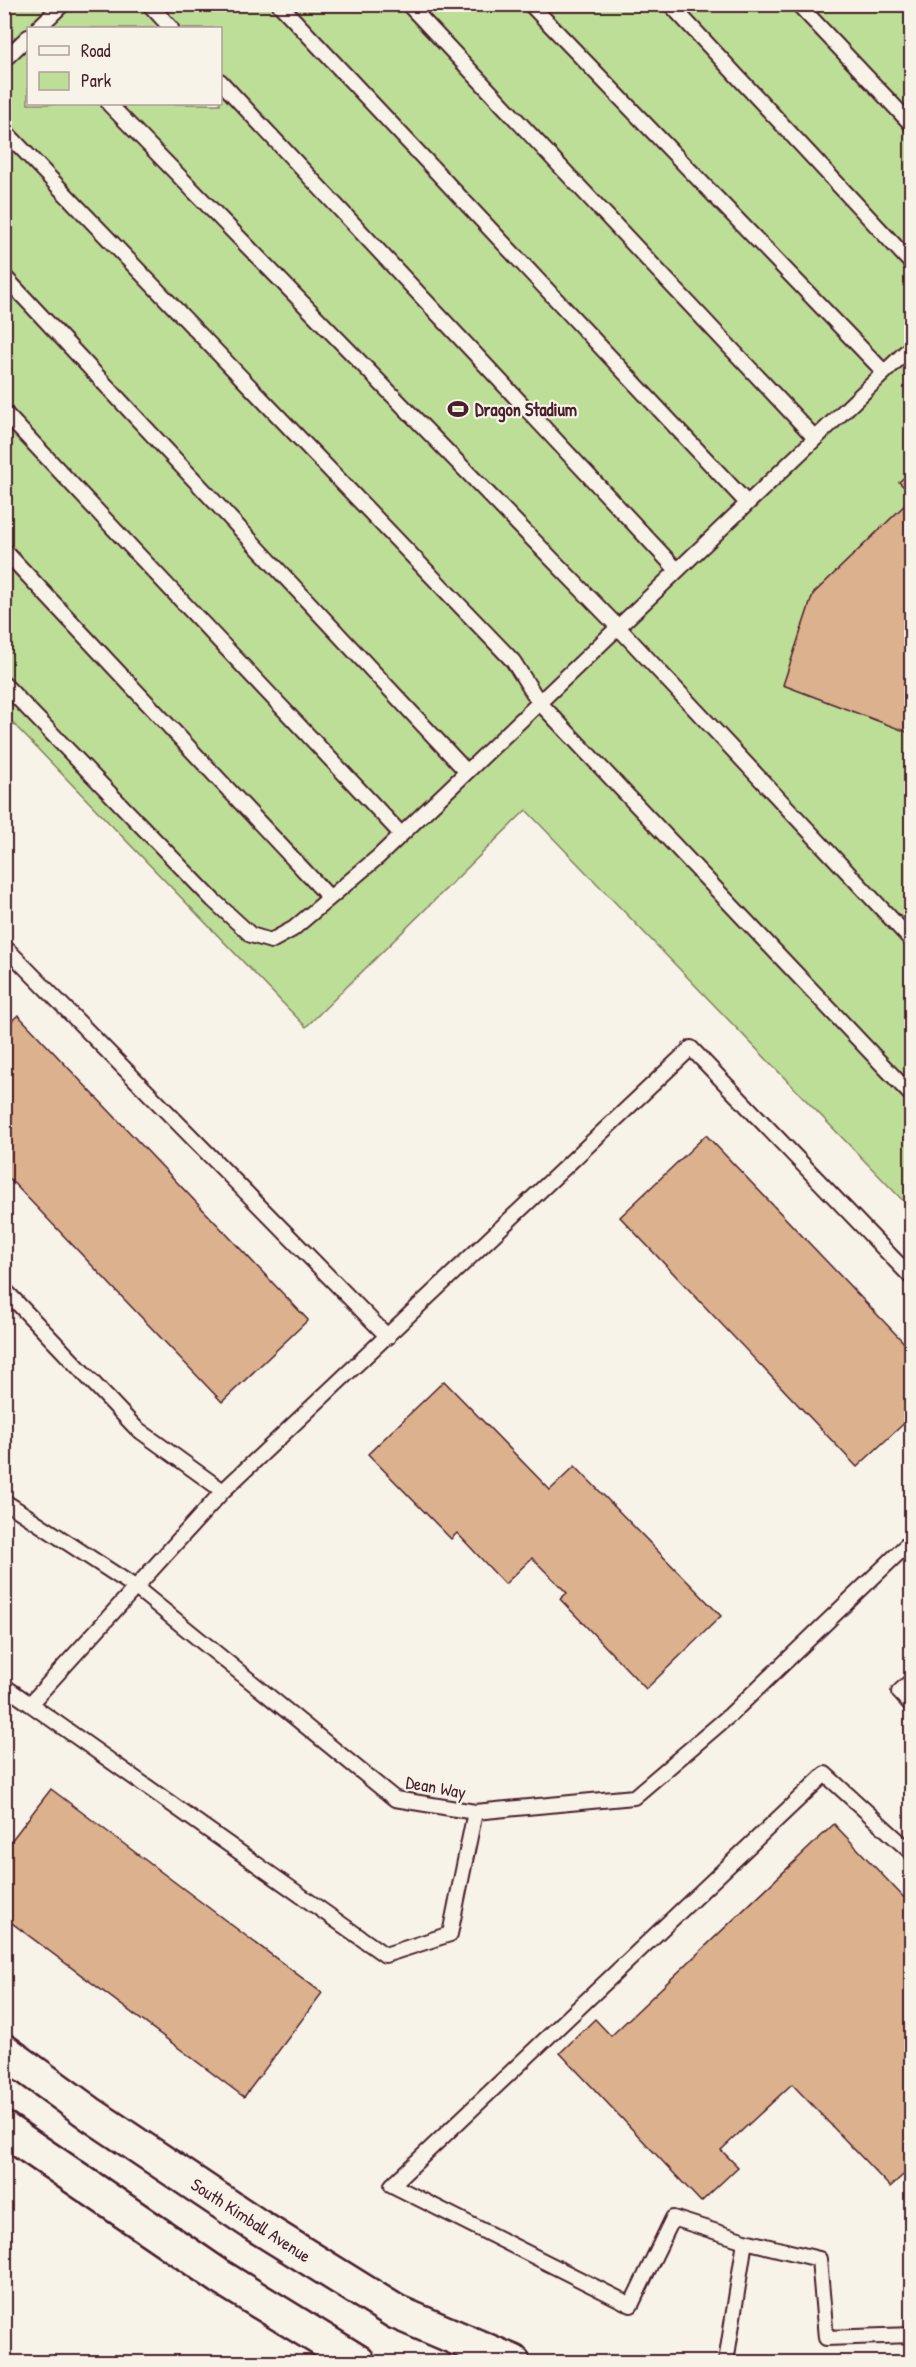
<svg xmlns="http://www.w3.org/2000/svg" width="916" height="2367" font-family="'Patrick Hand',sans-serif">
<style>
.green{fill:#bdde97;stroke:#847e61;stroke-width:1.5;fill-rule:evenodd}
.building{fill:#dcb18d;stroke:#4a1f2b;stroke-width:1.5}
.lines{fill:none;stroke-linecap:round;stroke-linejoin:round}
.service-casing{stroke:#4a1f2b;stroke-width:18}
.secondary-casing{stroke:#4a1f2b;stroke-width:38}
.service{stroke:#f7f3e8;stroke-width:14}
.secondary{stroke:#f7f3e8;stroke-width:33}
.labels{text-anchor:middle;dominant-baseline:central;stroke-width:4.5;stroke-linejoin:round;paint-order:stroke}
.poi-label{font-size:18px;font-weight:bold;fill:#4a1f2b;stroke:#f7f3e8;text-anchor:start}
.street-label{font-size:18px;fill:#4a1f2b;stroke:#f7f3e8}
</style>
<rect width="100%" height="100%" fill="#f7f3e8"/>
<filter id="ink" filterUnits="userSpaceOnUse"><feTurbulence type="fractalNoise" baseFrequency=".0167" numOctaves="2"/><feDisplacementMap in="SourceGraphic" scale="12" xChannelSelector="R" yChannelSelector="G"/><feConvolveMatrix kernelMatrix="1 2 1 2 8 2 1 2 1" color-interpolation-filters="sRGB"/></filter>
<g filter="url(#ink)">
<path class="green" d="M5 5H911V1209L526 810 306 1027 5 715ZM28 28H220V104H28Z"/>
<path class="building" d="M912 470V495L899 482Z
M912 498V734L783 685 813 594Z
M18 1015 308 1320 222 1402 4 1173V1028Z
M706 1135 912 1351V1416L857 1467 620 1217Z
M444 1381 550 1490 575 1466 721 1616 646 1689 560 1599 567 1593 532 1558 505 1584 457 1533 451 1539 368 1454Z
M51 1789 322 1993 244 2097 4 1917V1850Z
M834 1824 912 1906V2167L890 2187 792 2084 721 2150 738 2167 701 2202 560 2053 595 2019 611 2036Z"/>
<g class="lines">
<g class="service-casing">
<path id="service" d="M149 4 171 28
M279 4 747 503
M408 4 815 438
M530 4 884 372
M670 4 912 264
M798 4 912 125
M38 28 63 4
M4 60 28 37
M220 81 677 570
M109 104 618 627 912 941
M4 130 513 661 539 702 912 1096
M4 276 466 771
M4 412 401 834
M4 550 329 897
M4 684 213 900 251 935 271 941 293 929 378 857 912 346
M4 954 8 950 388 1337
M4 1289 136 1428 223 1491 30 1704 4 1686
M223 1491 691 1048 912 1278
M4 1501 135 1587 395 1799 475 1812 634 1797 730 1715 912 1540
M912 1680 899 1692 912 1706
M30 1704 385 1955 450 1934 475 1812
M912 1853 825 1774 392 2185 631 2305 673 2218 745 2241 819 2259 826 2338 912 2335
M726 2362 745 2241"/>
</g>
<g class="secondary-casing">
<path id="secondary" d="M4 2051 92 2115 256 2225 396 2312 513 2362
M4 2129 222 2278 358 2362"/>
</g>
<use href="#service" class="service"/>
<use href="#secondary" class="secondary"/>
</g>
</g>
<defs>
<g id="stadium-bare" transform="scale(1.62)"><path d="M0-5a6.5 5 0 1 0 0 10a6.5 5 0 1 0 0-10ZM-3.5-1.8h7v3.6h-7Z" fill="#4a1f2b" stroke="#f7f3e8" stroke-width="2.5" paint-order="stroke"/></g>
</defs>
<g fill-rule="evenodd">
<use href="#stadium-bare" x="458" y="409"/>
</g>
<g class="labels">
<g class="poi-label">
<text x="475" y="409">Dragon Stadium</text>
</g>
<g class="street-label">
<text transform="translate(436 1787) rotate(10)">Dean Way</text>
<text transform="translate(251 2220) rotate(33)">South Kimball Avenue</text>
</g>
</g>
<rect width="916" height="2367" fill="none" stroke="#f7f3e8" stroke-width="24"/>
<rect x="12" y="12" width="892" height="2343" fill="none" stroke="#4a1f2b" stroke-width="2" filter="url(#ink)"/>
<rect x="27" y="27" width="195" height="78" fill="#f7f3e8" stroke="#b29e9c" stroke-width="1.5"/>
<rect x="39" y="46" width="30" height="9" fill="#f7f3e8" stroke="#b29e9c" stroke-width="1.5"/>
<text x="81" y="57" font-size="18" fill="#4a1f2b">Road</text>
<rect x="39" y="72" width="30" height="18" fill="#bdde97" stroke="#b29e9c" stroke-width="1.5"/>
<text x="81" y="87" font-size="18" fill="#4a1f2b">Park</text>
</svg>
